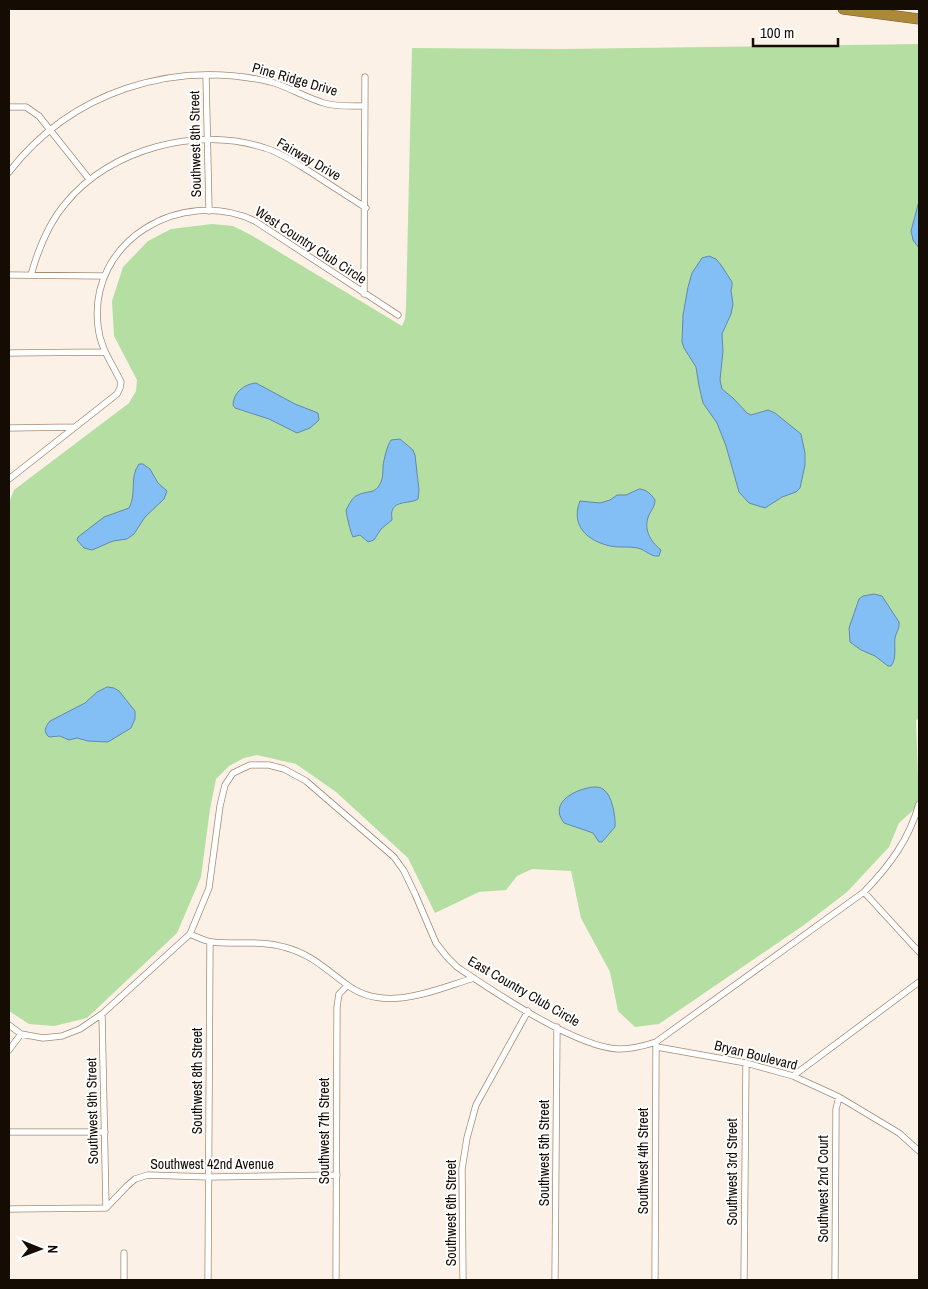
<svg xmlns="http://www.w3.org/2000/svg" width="928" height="1289" font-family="'Archivo Narrow',sans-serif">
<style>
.green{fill:#b5dea2}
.water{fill:#83bef5;stroke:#6289ad}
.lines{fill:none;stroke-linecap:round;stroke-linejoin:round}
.street-casing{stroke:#a48b72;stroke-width:7}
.highway-casing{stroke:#775d26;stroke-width:11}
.street{stroke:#fff;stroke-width:5.5}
.highway{stroke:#ac8939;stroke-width:10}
.labels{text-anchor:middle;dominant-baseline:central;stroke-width:4;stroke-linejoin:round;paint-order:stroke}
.street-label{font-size:14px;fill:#150c04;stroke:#fff}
</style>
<rect width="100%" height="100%" fill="#fcf1e7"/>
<path class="green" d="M919 44V719L916 720 919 805 899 823 889 847 847 892 804 925 659 1024 635 1027 618 1011 610 972 581 918 571 871 532 869 517 876 506 890 479 892 435 913 408 858 336 792 296 764 257 755 244 758 229 766 216 779 210 809 201 877 177 933 87 1018 54 1026 29 1024 9 1011V502L14 490 129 403 136 391 137 380 114 336 112 301 123 267 148 241 171 229 212 224 233 226 251 235 402 326 405 319 406 308 412 48 562 49Z"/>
<path class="water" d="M919 201V248L913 240 911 231Z
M709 256 716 259 721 265 732 282V286L731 290 733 304 731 314 722 334 723 351 720 380 722 389 733 398 747 413 751 415 768 410 775 413 801 434 805 453V465L800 488 796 492 782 497 765 508 749 503 739 492 726 446 717 423 703 403 699 386 696 367 684 348 682 342 683 315 688 287 692 273 702 258Z
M256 383 295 404 318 413 319 420 310 428 297 433 269 419 235 408 233 405C233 393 244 384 256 383Z
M400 439 413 450 415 455 419 490 418 499C411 504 395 500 392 511 391 514 392 517 392 520L381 529 374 540 368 542 360 535 353 537C350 531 347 517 346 510 349 505 352 497 358 495 368 490 375 495 381 482 383 477 383 472 383 466 384 459 387 446 391 440Z
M139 464H143L150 469 158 483 167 491 164 499 145 517 134 534 127 539 113 541 92 550 84 548 77 540 78 537 104 517 129 508C137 494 129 477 139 464Z
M639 489C646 489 651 494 655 500 655 506 652 509 649 515 643 529 650 541 661 550L659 556C650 557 646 550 638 548 629 546 619 548 610 546 588 541 570 526 580 501L600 503 610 500 617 495H626Z
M874 594 882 596 899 622C900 629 896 632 895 638 894 647 897 659 891 666H888L875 656 861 650 850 642 849 628 859 599 863 596Z
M107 687 114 688 119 691 135 711V719L131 728 108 742 88 741 77 738 69 740 60 736 49 737C43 732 45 727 50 721L85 703 97 692Z
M593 787C597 787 601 787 604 790 612 795 616 818 615 827L602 842H599L593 833 564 823C548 802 576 789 593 787Z"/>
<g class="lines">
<g class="street-casing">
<path id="street" d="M206 76 209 211
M9 107H26L39 116 89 179
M9 172C71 92 172 59 271 82 289 87 306 98 324 103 337 107 352 106 365 106
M9 275 104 276
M31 275C38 250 48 224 65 204 110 148 198 126 265 148 282 153 297 164 312 173 330 185 348 196 366 208
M364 294 365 77
M9 353 104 352
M9 428 75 427
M9 479 117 394 120 388 121 382C112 363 100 348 98 326 88 241 181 186 255 221L398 315
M864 892 919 952
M190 934C197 937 205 941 212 942 236 945 261 940 284 947 311 954 324 968 346 984 384 1014 434 990 474 978
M102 1014 106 1208
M9 1025 21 1034 43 1038 62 1036 80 1029 102 1014 190 934 209 888 220 806 225 785 233 773 250 765H269L284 769 306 781 394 857 404 871 415 894 436 943 447 957 457 967C493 991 575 1047 618 1049 631 1049 644 1046 656 1042L864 892C889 866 909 840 919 804
M657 1047 746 1063 793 1076 839 1097 899 1133 919 1151
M9 1050 21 1034
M793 1076 919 982
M9 1132H105
M9 1209 106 1208 127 1186 135 1179 148 1175 209 1177 337 1175
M124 1253V1280
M208 1280 210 942
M336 1280 337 1007 339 994 347 986
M463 1280 462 1169 467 1138 476 1105 528 1011
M555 1280 557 1027
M655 1280 656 1044
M744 1280 746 1063
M835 1280 836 1109 839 1097"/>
</g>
<g class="highway-casing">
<path id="highway" d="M843 9 919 19"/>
</g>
<use href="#street" class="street"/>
<use href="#highway" class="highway"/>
</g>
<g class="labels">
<g class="street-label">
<text transform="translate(295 79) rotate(16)">Pine Ridge Drive</text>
<text transform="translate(195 144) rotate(-91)">Southwest 8th Street</text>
<text transform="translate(309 159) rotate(30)">Fairway Drive</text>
<text transform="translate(311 245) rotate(33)">West Country Club Circle</text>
<text transform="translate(524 991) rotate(30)">East Country Club Circle</text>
<text transform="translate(756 1055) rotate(14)">Bryan Boulevard</text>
<text transform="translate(197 1081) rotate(-90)">Southwest 8th Street</text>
<text transform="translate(92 1111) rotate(-91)">Southwest 9th Street</text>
<text transform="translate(324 1131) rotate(-90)">Southwest 7th Street</text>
<text transform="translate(544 1153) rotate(-90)">Southwest 5th Street</text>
<text transform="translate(643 1161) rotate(-90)">Southwest 4th Street</text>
<text x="212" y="1164">Southwest 42nd Avenue</text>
<text transform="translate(732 1172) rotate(-90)">Southwest 3rd Street</text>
<text transform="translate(823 1189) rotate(-90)">Southwest 2nd Court</text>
<text transform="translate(451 1213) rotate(-90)">Southwest 6th Street</text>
</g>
</g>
<rect width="928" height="1289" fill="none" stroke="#150c04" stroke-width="20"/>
<g transform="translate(40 1249) rotate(91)" stroke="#ffffff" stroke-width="4" paint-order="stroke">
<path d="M0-4L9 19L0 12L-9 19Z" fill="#150c04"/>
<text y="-8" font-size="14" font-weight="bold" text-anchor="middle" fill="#150c04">N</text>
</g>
<path d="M753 38v8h85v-8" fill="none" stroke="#150c04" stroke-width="2.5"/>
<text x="760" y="38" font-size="15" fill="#150c04" stroke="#ffffff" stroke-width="4" paint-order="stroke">100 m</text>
</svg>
